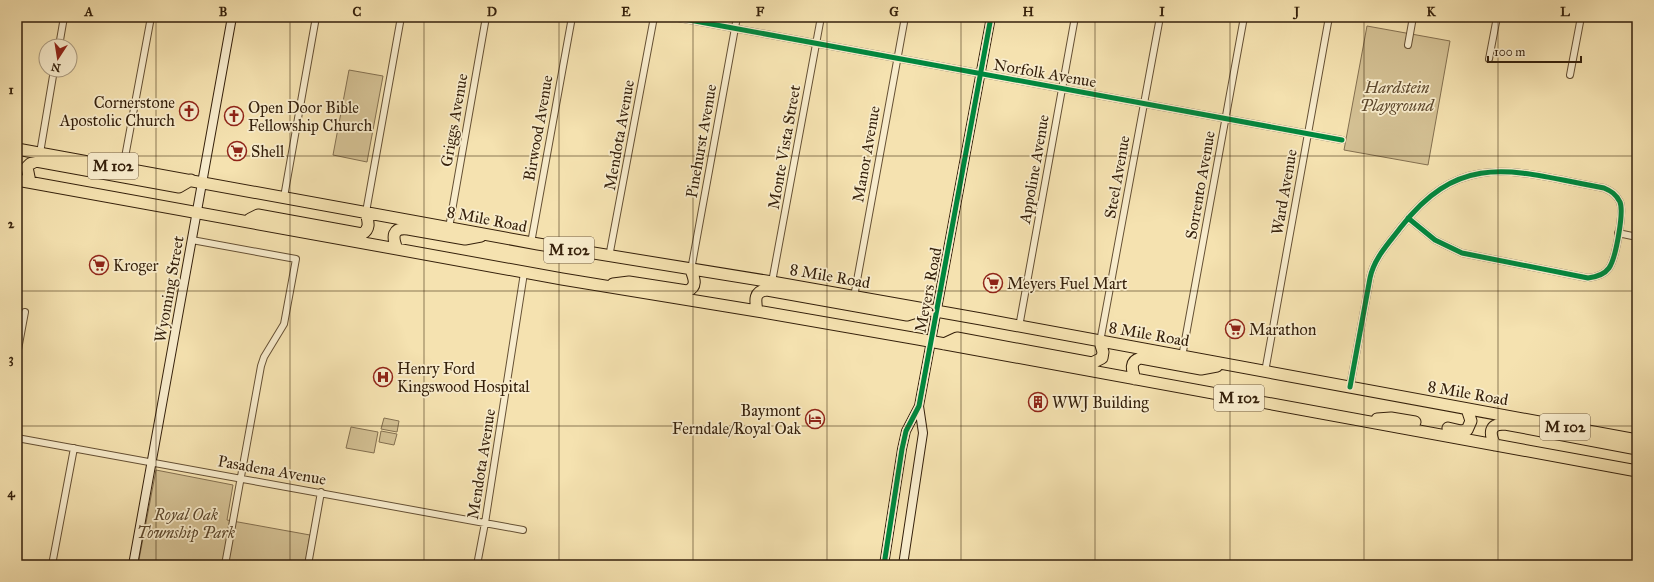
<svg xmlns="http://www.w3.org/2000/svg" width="1654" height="582" font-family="'IM FELL Great Primer',serif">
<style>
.green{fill:#d4c194;stroke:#847050}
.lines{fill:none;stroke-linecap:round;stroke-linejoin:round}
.street-casing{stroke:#655034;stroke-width:8}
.secondary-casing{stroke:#35200b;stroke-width:10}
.highway-casing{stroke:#35200b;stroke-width:13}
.street{stroke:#f8eccc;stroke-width:6}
.secondary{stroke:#f8eccc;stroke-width:8}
.highway{stroke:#f5e2b0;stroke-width:11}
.cycleway-casing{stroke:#f8eccc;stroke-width:8}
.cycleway{stroke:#00873e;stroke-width:5}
.grid{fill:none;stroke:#35200b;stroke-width:1;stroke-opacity:0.55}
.labels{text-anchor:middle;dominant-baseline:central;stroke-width:3.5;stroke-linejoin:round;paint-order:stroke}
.shield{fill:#f8eccc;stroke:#705d45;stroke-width:1}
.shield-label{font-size:15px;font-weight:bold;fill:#35200b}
.street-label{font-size:16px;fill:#35200b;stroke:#f8eccc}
.park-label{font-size:16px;font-style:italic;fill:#5d482d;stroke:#f8eccc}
.poi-label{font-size:16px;fill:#35200b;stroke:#f8eccc;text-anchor:start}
.neatline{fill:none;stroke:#35200b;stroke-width:1.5}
.grid-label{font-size:13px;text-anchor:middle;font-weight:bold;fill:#35200b}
</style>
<rect width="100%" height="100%" fill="#f5e2b0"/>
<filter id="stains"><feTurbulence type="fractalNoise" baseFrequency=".005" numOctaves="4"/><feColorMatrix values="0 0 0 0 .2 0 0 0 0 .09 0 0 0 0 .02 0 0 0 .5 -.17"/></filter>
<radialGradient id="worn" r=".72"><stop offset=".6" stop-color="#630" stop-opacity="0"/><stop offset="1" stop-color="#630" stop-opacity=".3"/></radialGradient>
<path class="green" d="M1367 26 1450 41 1428 165 1344 150Z
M349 70 383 76 367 162 333 155Z
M384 418 399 421 397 432 381 429Z
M351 427 378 432 374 453 346 448Z
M381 431 397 434 394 445 379 442Z
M156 470 233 485 227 520 310 535 305 565H138Z"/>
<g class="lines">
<g class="street-casing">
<path id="street" d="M673 17 1342 140
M1408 45 1413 17
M59 46 64 17
M1489 59 1497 17
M1570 75 1581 17
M40 153 54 70
M123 168 151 17
M284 197 316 17
M366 212 401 17
M449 228 486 17
M1618 233 1637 237
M192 240 296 259 284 324 264 357 261 366 225 565
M531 243 572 17
M609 257 654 17
M691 270 737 17
M772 282 821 17
M854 297 905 17
M1019 327 1075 17
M1100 342 1160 17
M17 355 25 312
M1182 357 1244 17
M1265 372 1329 17
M1350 387 1370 278C1374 258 1389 243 1401 227 1463 147 1519 173 1604 188 1611 191 1616 194 1620 202 1624 212 1616 258 1609 268 1604 275 1596 277 1588 278L1462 253 1435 240 1408 218
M17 438 523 530
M52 565 74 448
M308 565 321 492
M477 565 485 523 524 273"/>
</g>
<g class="secondary-casing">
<path id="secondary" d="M133 565 232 17
M884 565 902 449 906 431 919 406 991 17
M903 565 923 433 919 406"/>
</g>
<g class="highway-casing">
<path id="highway" d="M17 149 538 244 772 282 981 319 1637 440
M17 180 562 279 757 311 918 339 1637 471
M30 182 27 167 30 164 36 161 179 187 191 180
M250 219 258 215 362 234C371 229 368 221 366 212
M397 249C392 237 392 227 408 229L465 239 481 236
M613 284 629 282 687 291C698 287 694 278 691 270
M757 311C755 300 754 291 767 290L907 315 923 310
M944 344 957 338 1092 363 1102 358 1103 352 1100 342
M1135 379C1132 370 1129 361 1141 358L1201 369 1217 366
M1377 419 1391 418 1415 422
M1448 428 1461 431 1467 430 1471 421 1467 409
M1495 445C1489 433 1489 424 1505 424L1637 449"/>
</g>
<use href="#street" class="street"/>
<use href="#secondary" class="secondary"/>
<use href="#highway" class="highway"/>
<g class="cycleway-casing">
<path id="cycleway" d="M673 17 1342 140
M1350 387 1370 278C1374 258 1389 243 1401 227 1463 147 1519 173 1604 188 1611 191 1616 194 1620 202 1624 212 1616 258 1609 268 1604 275 1596 277 1588 278L1462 253 1435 240 1408 218
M884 565 902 449 906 431 919 406 991 17"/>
</g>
<use href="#cycleway" class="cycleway"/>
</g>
<path class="grid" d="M156 17V565M290 17V565M424 17V565M559 17V565M693 17V565M827 17V565M961 17V565M1095 17V565M1230 17V565M1364 17V565M1498 17V565M17 156H1637M17 291H1637M17 426H1637"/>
<defs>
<g id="church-ring" transform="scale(1)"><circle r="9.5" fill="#f8eccc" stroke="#8f2418" stroke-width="1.5"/><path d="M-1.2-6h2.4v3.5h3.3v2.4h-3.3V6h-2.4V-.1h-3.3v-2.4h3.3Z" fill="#8f2418"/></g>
<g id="supermarket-ring" transform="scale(1)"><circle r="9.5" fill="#f8eccc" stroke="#8f2418" stroke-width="1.5"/><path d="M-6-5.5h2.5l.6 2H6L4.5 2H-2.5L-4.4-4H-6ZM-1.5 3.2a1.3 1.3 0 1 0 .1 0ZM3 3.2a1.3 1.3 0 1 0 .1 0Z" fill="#8f2418"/></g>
<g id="hospital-ring" transform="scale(1)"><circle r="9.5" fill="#f8eccc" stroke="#8f2418" stroke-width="1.5"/><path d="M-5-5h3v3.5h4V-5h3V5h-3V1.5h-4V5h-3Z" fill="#8f2418"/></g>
<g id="building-ring" transform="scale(1)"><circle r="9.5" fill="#f8eccc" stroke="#8f2418" stroke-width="1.5"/><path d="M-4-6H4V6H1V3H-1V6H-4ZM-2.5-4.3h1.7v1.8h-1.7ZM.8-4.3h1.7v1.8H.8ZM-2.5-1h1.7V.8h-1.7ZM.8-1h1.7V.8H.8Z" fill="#8f2418"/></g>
<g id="hotel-ring" transform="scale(1)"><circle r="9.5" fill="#f8eccc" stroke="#8f2418" stroke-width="1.5"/><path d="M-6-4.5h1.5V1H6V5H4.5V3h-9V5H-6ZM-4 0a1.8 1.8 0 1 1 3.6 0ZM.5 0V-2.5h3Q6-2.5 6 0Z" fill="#8f2418"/></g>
</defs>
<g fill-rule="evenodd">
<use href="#church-ring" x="189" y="111"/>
<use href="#church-ring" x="234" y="116"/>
<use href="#supermarket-ring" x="237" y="151"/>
<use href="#supermarket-ring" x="99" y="265"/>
<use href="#supermarket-ring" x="993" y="283"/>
<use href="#supermarket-ring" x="1235" y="329"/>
<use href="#hospital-ring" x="383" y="377"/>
<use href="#building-ring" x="1038" y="402"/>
<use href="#hotel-ring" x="815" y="419"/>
</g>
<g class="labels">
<g class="shield">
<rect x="88" y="153" width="50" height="26" rx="3"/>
<rect x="544" y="237" width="50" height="26" rx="3"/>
<rect x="1214" y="385" width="50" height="26" rx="3"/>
<rect x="1540" y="414" width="50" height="26" rx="3"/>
</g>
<g class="shield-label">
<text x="113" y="166">M 102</text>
<text x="569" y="250">M 102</text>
<text x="1239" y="398">M 102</text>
<text x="1565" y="427">M 102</text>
</g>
<g class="street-label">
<text transform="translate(1045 73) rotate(10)">Norfolk Avenue</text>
<text transform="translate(454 120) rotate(-80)">Griggs Avenue</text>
<text transform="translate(538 128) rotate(-80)">Birwood Avenue</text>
<text transform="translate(619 135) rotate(-80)">Mendota Avenue</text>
<text transform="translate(701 141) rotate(-80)">Pinehurst Avenue</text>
<text transform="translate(784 147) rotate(-80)">Monte Vista Street</text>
<text transform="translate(866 154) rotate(-80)">Manor Avenue</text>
<text transform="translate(1034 169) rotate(-80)">Appoline Avenue</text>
<text transform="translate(1117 177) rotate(-80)">Steel Avenue</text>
<text transform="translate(1200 185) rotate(-80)">Sorrento Avenue</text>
<text transform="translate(1284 192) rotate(-80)">Ward Avenue</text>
<text transform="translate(487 219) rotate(11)">8 Mile Road</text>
<text transform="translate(830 276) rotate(10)">8 Mile Road</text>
<text transform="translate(169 289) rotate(-80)">Wyoming Street</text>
<text transform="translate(928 290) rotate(-79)">Meyers Road</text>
<text transform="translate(1149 334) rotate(10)">8 Mile Road</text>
<text transform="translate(1468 393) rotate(10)">8 Mile Road</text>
<text transform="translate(481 464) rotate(-81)">Mendota Avenue</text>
<text transform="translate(272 470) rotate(10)">Pasadena Avenue</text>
</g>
<g class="park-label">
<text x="1397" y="87">Hardstein<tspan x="1397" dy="18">Playground</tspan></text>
<text x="186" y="514">Royal Oak<tspan x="186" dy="18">Township Park</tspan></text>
</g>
<g class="poi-label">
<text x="175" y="102" text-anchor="end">Cornerstone<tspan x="175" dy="18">Apostolic Church</tspan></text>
<text x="248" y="107">Open Door Bible<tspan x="248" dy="18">Fellowship Church</tspan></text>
<text x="251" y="151">Shell</text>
<text x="113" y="265">Kroger</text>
<text x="1007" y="283">Meyers Fuel Mart</text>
<text x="1249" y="329">Marathon</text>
<text x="397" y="368">Henry Ford<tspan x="397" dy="18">Kingswood Hospital</tspan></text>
<text x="1052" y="402">WWJ Building</text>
<text x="801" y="410" text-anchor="end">Baymont<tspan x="801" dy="18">Ferndale/Royal Oak</tspan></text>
</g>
</g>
<rect width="1654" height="582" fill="none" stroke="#f5e2b0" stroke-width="44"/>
<g transform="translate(58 58) rotate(192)"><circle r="19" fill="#f8eccc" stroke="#aa9a7f"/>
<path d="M0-3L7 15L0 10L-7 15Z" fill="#8f2418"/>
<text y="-6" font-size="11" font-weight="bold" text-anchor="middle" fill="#35200b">N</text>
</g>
<path d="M1488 56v6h93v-6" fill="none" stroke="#35200b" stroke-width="2"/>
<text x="1494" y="56" font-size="12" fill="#35200b" stroke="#f8eccc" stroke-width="3" paint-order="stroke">100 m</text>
<rect x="22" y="22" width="1610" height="538" class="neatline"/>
<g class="grid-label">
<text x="89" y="16">A</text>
<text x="223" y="16">B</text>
<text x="357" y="16">C</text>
<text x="492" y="16">D</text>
<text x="626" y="16">E</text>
<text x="760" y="16">F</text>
<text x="894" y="16">G</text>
<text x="1028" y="16">H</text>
<text x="1162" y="16">I</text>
<text x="1297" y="16">J</text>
<text x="1431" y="16">K</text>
<text x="1565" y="16">L</text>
<text x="11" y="94">1</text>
<text x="11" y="228">2</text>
<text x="11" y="363">3</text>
<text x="11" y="497">4</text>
</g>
<rect width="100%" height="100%" filter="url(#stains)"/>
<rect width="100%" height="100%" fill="url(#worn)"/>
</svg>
